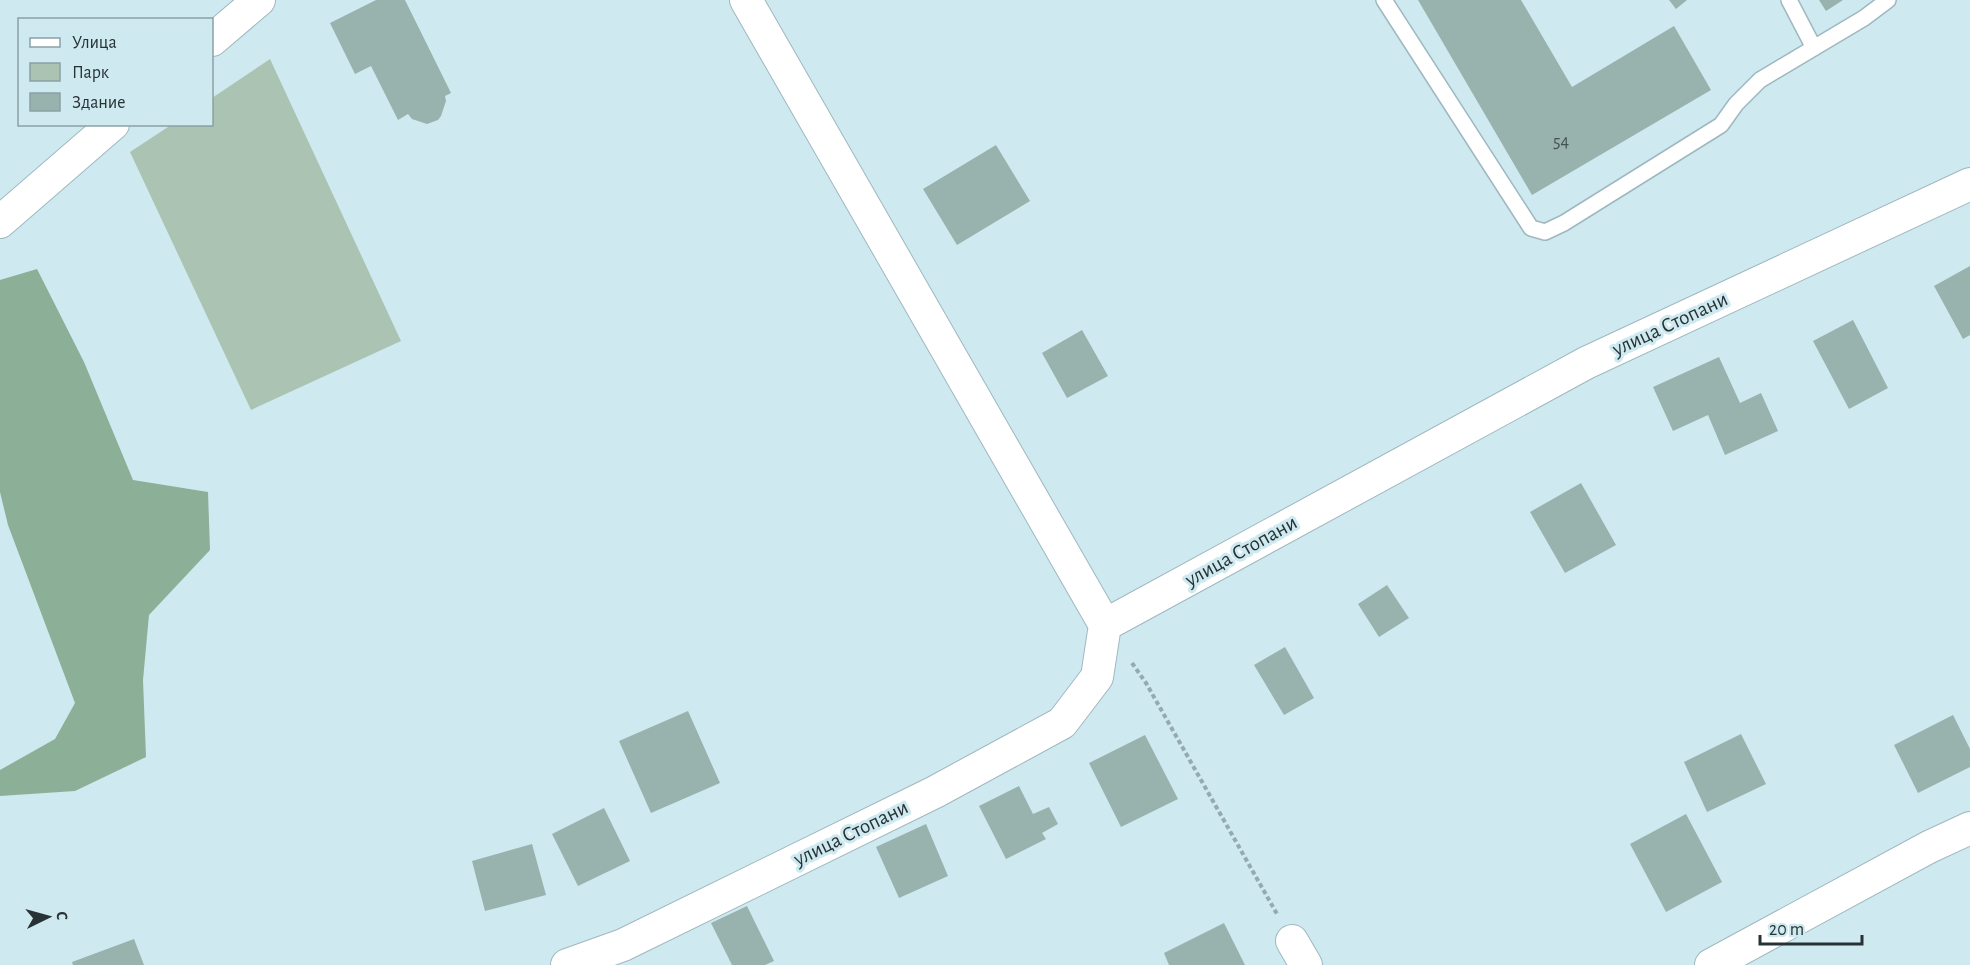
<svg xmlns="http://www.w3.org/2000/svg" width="1970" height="965" font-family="'Alegreya Sans',sans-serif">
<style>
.green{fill:#abc3b2}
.forest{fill:#8caf97}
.building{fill:#98b2ae}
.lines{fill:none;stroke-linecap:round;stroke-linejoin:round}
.lane-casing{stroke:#9fb8bf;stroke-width:18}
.street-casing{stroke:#9fb8bf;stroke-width:34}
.path{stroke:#94aaaf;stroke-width:4;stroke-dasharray:4.5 3;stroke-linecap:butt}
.lane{stroke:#fff;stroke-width:15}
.street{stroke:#fff;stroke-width:32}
.labels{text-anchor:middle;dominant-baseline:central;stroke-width:6;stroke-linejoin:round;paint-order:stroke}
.number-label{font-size:18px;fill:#435252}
.street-label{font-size:21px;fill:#273234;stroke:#cee9f0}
</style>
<rect width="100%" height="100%" fill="#cee9f0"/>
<path class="green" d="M270 59 401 341 251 410 130 152 171 125 212 124V98Z"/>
<path class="forest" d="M37 269 84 362 133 480 208 492 210 550 149 615 143 680 146 757 75 791 0 796V770L55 739 75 703 8 525 0 492V280Z"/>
<path class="building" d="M376 0H405L451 93 445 96 446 101 441 116 438 120 427 124 412 119 408 114 398 120 371 66 355 74 330 23Z
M1418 0H1521L1572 87 1674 26 1711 90 1532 195Z
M1669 0H1687L1676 9Z
M1819 0H1843L1826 11Z
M996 145 1030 201 957 245 923 189Z
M1970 266V335L1963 339 1934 286Z
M1853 320 1888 388 1849 409 1813 341Z
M1082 330 1108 376 1067 398 1042 353Z
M1719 357 1740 403 1761 393 1778 431 1725 455 1708 415 1673 431 1653 387Z
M1581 483 1616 545 1565 573 1530 512Z
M1387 585 1409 618 1379 637 1358 604Z
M1285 647 1314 698 1284 715 1254 665Z
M688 711 720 783 651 813 619 741Z
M1953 715 1970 749V767L1918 793 1894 745Z
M1741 734 1766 784 1707 812 1684 762Z
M1145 735 1178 799 1121 827 1089 763Z
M1019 786 1033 814 1049 807 1058 824 1042 833 1046 839 1006 859 979 806Z
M604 808 630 861 578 886 552 834Z
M1686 814 1722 882 1666 912 1630 844Z
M926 824 948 876 899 898 876 847Z
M532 844 546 895 485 911 472 861Z
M747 906 774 961 765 965H732L711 923Z
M1224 923 1245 965H1169L1164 953Z
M134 939 144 965H73L72 962Z"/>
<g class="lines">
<g class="lane-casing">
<path id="lane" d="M1384 0 1531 228 1545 232 1564 223 1721 125 1736 104 1760 80 1864 18 1888 0
M1789 0 1814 48"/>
</g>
<g class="street-casing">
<path id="street" d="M746 0 1105 625
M212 40 259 0
M0 222 113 124
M1105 625 1586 363 1970 184
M1292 941 1306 965
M567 965 623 945 935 792 1062 723 1097 677 1105 625
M1711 965 1929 847 1970 828"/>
</g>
<path class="path" d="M1132 663 1146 683 1277 914"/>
<use href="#lane" class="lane"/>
<use href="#street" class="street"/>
</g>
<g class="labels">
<g class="number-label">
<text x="1561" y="142">54</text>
</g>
<g class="street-label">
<text transform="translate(1670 324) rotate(-25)">улица Стопани</text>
<text transform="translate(1241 551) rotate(-29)">улица Стопани</text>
<text transform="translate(851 833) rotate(-26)">улица Стопани</text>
</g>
</g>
<rect x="18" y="18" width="195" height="108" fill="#cee9f0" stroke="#8ba0a5" stroke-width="1.5"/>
<rect x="30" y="38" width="30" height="9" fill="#ffffff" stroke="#8ba0a5" stroke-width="1.5"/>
<text x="72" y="48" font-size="18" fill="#273234">Улица</text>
<rect x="30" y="63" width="30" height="18" fill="#abc3b2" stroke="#8ba0a5" stroke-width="1.5"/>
<text x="72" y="78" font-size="18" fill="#273234">Парк</text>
<rect x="30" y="93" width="30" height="18" fill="#98b2ae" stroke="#8ba0a5" stroke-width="1.5"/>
<text x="72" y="108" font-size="18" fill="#273234">Здание</text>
<g transform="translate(48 917) rotate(85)" stroke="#cee9f0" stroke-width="4.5" paint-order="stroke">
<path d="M0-4.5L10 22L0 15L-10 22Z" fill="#273234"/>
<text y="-9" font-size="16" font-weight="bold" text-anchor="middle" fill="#273234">С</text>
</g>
<path d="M1760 935v9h102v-9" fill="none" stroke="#273234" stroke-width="3"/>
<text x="1769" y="935" font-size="18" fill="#273234" stroke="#cee9f0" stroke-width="4.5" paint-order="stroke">20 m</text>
</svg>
